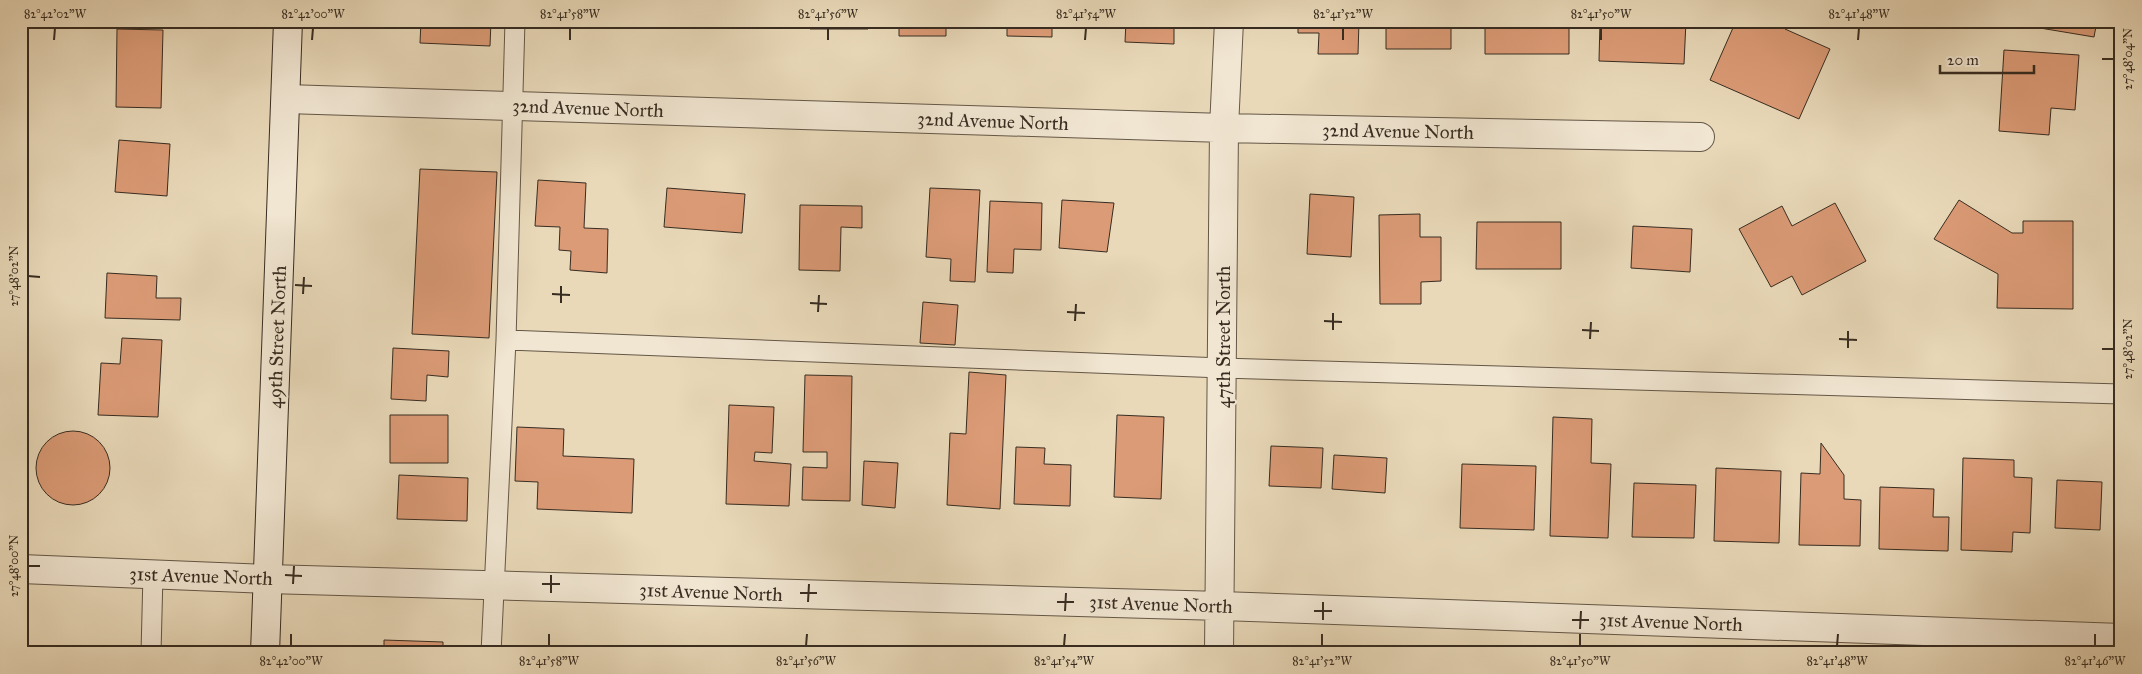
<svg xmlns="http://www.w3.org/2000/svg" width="2142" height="674" font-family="'IM FELL Great Primer',serif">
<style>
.building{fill:#db9b76;stroke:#372c21}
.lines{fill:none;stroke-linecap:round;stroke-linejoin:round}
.lane-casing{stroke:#645747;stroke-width:21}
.street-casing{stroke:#645747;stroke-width:30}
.secondary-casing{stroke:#372c21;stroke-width:30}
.lane{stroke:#f1e6d2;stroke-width:19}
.street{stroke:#f1e6d2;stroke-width:28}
.secondary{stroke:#f1e6d2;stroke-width:28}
.ticks{fill:none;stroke:#372c21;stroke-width:2}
.labels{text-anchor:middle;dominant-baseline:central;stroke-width:4;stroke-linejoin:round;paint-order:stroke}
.street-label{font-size:19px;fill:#372c21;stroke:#f1e6d2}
.neatline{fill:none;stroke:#372c21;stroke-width:2}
.ticks-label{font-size:12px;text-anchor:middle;fill:#372c21}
</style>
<rect width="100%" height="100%" fill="#e9d9b9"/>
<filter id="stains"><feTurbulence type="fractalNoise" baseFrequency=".004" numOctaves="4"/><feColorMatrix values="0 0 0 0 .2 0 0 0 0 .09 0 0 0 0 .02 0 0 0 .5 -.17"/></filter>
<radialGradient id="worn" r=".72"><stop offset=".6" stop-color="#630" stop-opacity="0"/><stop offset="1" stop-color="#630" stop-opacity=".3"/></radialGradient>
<path class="building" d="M421 21H491L490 46 420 43Z
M615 21H653V26L615 25Z
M681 21H738V26L681 27Z
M810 21H868V29H810Z
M899 21H946V36H899Z
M1007 21H1052V37L1007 36Z
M1126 21H1174V44L1125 42Z
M1298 21H1359L1358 54H1318L1319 33H1298Z
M1386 21H1451V49H1386Z
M1485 21H1569V54H1485Z
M1600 21H1686L1684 64 1599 61Z
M1736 21H1788L1785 29 1830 49 1799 119 1710 80Z
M2029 21H2097L2094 37 2028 26Z
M117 29 163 30 161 108 116 107Z
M2004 50 2079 55 2075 110 2051 108 2049 135 1999 131Z
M119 140 170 144 167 196 115 192Z
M420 169 497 172 489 338 412 334Z
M538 180 586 183 584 228 608 229 607 273 570 270 571 251 559 250 560 227 535 226Z
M667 188 745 194 742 233 664 227Z
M930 188 980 190 975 282 950 281 951 259 926 257Z
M1310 194 1354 197 1351 257 1307 254Z
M1062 200 1114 203 1107 252 1059 248Z
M1959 200 2012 233H2023V221H2073V309L1997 308 1998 274 1934 239Z
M990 201 1042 203 1041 250 1014 249 1013 273 987 272Z
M1835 203 1866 261 1802 295 1792 276 1771 287 1739 229 1782 206 1792 226Z
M800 205 862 206V228L841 227 840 271 799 270Z
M1420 214V237H1441V281L1421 282V304H1380L1379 215Z
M1477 222H1561V269H1476Z
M1633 226 1692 229 1690 272 1631 268Z
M107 273 157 276 156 298H181L180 320 105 318Z
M923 302 958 305 955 345 920 343Z
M122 338 162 340 158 417 98 415 101 363 120 364Z
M393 348 449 351 448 377 427 375 426 401 391 399Z
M969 372 1006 375 1000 509 947 505 950 433 966 434Z
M805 375 852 376 850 501 802 500 803 467 827 468V452H803Z
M729 405 774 407 772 453 755 452 754 461 791 464 789 506 726 504Z
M390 415H448V463H390Z
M1117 415 1164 417 1161 499 1114 497Z
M1553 417 1592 419 1591 463 1611 464 1608 538 1550 536Z
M517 427 564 429 563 456 634 459 632 513 537 509 538 482 515 481Z
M36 468a37 37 0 1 1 74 0a37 37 0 1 1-74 0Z
M1821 443 1844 475V499L1861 500 1860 546 1799 545 1801 473 1820 474Z
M1271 446 1323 448 1321 488 1269 486Z
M1016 447 1045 448 1044 464 1071 465 1070 506 1014 504Z
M1334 455 1387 458 1385 493 1332 489Z
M1963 458 2014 460V477L2032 478 2030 533 2013 532 2012 552 1961 550Z
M864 461 898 463 895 508 862 505Z
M1462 464 1536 466 1534 530 1460 528Z
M1716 468 1781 471 1779 543 1714 541Z
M399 475 468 478 467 521 397 519Z
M2057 480 2102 482 2100 530 2055 528Z
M1634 483 1696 485 1694 538 1632 537Z
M1880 487 1934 489 1933 517H1949L1948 551 1879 549Z
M384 640 443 642V653H384Z"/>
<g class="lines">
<g class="lane-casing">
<path id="lane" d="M506 340 1222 368 2121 394
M151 653 153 574
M491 653 506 340 515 21"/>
</g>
<g class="street-casing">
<path id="street" d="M286 99 1224 128 1700 137
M21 569 268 579 1221 606 2121 638
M1219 653 1224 128 1229 21"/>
</g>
<g class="secondary-casing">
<path id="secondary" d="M265 653 288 21"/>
</g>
<use href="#lane" class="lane"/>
<use href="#street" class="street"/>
<use href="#secondary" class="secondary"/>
</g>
<path class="ticks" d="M54 40 55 28M312 40 313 28M570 40V28M828 40V28M1085 40 1086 28M1343 40V28M1601 40V28M1858 40 1859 28M2102 59H2114M28 276 40 277M295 285 312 286M303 294 304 277M552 294 570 295M561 303V286M810 303 827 304M818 312 819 295M1067 312 1085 313M1075 321 1076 304M1324 321 1342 322M1333 330V313M1582 330 1599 331M1590 339 1591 322M1839 339 1857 340M1848 348V331M2102 349H2114M28 566H40M285 575 302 576M293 584 294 566M542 584H560M551 593V575M800 593H817M808 602 809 584M1057 602H1074M1065 611 1066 593M1314 611H1332M1323 620V602M1572 620H1589M1580 629 1581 611M291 646V634M549 646V634M806 646 807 634M1064 646 1065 634M1322 646V634M1580 646V634M1837 646 1838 634M2095 646V634"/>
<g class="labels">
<g class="street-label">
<text transform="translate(588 108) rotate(2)">32nd Avenue North</text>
<text transform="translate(993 121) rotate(2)">32nd Avenue North</text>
<text transform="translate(1398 131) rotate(1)">32nd Avenue North</text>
<text transform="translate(277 337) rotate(-88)">49th Street North</text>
<text transform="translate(1223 337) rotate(-90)">47th Street North</text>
<text transform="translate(201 576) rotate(2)">31st Avenue North</text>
<text transform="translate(711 592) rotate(2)">31st Avenue North</text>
<text transform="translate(1161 604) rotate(2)">31st Avenue North</text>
<text transform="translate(1671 622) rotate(2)">31st Avenue North</text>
</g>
</g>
<rect width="2142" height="674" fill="none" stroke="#e9d9b9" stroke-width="55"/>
<path d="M1940 65v8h94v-8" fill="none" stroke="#372c21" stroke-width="2.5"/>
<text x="1947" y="65" font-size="15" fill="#372c21" stroke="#f1e6d2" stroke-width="4" paint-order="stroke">20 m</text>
<rect x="28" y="28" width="2086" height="618" class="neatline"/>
<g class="ticks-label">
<text x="55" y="18">82°42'02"W</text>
<text x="313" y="18">82°42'00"W</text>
<text x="570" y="18">82°41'58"W</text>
<text x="828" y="18">82°41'56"W</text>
<text x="1086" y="18">82°41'54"W</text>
<text x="1343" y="18">82°41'52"W</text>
<text x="1601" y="18">82°41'50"W</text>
<text x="1859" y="18">82°41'48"W</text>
<text transform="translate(2128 59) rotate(-90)" y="4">27°48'04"N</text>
<text transform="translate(14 276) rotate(-90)" y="4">27°48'02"N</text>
<text transform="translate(2128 349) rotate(-90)" y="4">27°48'02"N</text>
<text transform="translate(14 566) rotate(-90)" y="4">27°48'00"N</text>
<text x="291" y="665">82°42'00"W</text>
<text x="549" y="665">82°41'58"W</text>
<text x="806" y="665">82°41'56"W</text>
<text x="1064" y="665">82°41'54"W</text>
<text x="1322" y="665">82°41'52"W</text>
<text x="1580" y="665">82°41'50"W</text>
<text x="1837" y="665">82°41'48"W</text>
<text x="2095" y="665">82°41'46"W</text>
</g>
<rect width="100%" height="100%" filter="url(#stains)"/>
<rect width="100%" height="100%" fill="url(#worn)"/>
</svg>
